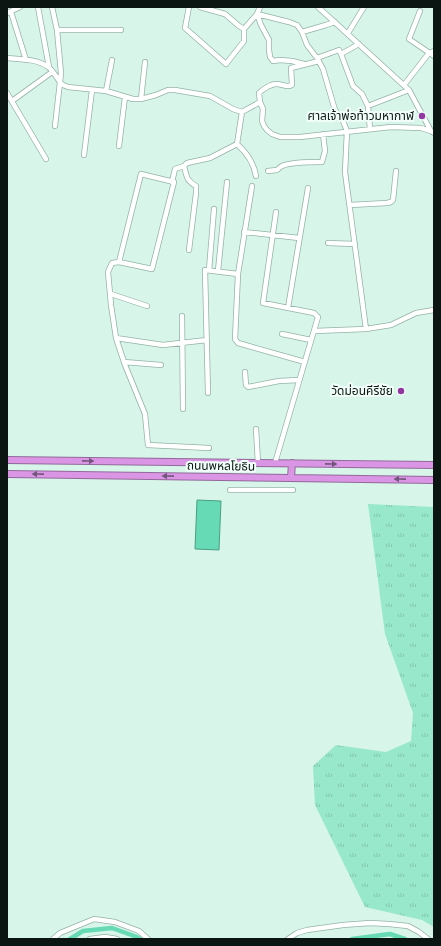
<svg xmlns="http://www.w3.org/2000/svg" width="441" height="946" font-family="'Space Grotesk','Noto Sans Thai',sans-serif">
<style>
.grass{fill:url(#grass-tufts)}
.water{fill:#66d9b5;stroke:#4b9e84}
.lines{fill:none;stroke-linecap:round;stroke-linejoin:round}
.canal{stroke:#66d9b5;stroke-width:4.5}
.minor-casing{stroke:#95b2a7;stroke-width:6}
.highway-casing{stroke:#92699a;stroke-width:8}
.minor{stroke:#fff;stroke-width:4.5}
.highway{stroke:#da96e4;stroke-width:6}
.oneway{fill:#72567b}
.poi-dot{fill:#9236a0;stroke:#f2fef9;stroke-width:1.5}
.labels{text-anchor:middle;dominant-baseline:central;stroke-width:4;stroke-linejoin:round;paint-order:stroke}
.poi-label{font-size:12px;fill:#0b1612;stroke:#f2fef9;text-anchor:end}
.street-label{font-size:12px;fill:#0b1612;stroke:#f2fef9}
</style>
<defs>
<pattern id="grass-tufts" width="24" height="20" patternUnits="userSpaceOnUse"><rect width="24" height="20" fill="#98e8cc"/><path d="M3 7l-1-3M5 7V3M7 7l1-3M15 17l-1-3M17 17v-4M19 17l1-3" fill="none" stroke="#82c6ae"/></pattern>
</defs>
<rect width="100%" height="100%" fill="#d7f5e9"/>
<path class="grass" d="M368 504 434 507V927L422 920 365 907 315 805 313 766 336 745 386 752 411 741 413 713 385 634Z"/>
<path class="water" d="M197 500 221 501 219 550 195 549Z"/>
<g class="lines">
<path class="canal" d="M70 939 83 931 112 928 137 937 140 939
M352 939 390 934 405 939"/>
<g class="minor-casing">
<path id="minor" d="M38 7 49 67
M52 7 57 30 61 73 60 82 63 85 68 87 106 91 133 99H141L156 95 168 90H175L210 96 233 109 242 112 260 102 263 109 262 121 264 126 267 130 272 134 280 137H300L391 127 421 128 431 131
M189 7 185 28 226 64 244 41V29L257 14 260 7
M200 7 225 14 239 26 244 29
M318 7 409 90 431 131 434 133
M420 11 409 39 434 56
M11 12 26 60
M7 13 20 7
M257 14 289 22 297 25 302 32 307 45 317 58 323 69 335 110 343 121 347 131 345 172 366 329
M257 14 261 25 269 40V50L270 57 273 61 280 60 292 61 304 64
M57 30H121
M302 32 326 25 335 22
M348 33 364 7
M359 44 341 54 353 86 362 94 368 106 409 90
M7 58C19 59 38 59 48 67 52 69 57 78 60 82L55 126
M317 58 339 50 341 54
M404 85 429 53 434 51
M106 91 112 60
M7 93 46 159
M141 99 145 62
M12 101 52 72
M260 102 259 93C263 89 271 84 276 84 283 84 286 88 292 85L291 68 319 61
M368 106 370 129
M237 144C246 152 254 164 256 176
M119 146 125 97
M84 155 92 90
M184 166C187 177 186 180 196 186V193L189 250
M268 171 277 170C278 169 280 167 282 166 290 162 313 162 322 162L325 151 323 134
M172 182 175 169 184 166 187 163 210 158 237 144 242 112
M252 186 238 274 235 339 238 343 305 362
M350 205 387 203 391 202 393 200 396 171
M244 232 299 238
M328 243 355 244
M119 262 141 174 174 182 152 269 119 262 112 263 108 272 111 305 116 338 125 365 145 414 148 445 209 448
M209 270 214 209
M218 271 227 182
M111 294 147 306
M288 308 308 188
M182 316 183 409
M314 331 366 329 391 325 416 313 434 310
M282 334 311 340
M116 338 163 345 207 340
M124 362 161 365
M245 372 246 385 248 387 279 381 299 380
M208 393 205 270 238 274
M256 429 258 463
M275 463 318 317 314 313 263 303 276 212
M230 490H293
M53 939 60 933 94 919 115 922 139 931 148 939
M90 939 105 937 117 939
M288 939 297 933 307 930 343 925 370 923 389 924 408 926 419 932 428 939"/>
</g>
<g class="highway-casing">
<path id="highway" d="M7 460 434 465
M7 474 434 480
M291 478 292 463"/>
</g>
<use href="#minor" class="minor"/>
<use href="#highway" class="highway"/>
</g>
<defs><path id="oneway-solid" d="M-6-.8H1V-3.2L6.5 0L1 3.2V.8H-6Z"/></defs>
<g class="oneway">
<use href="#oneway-solid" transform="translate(88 461) rotate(1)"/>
<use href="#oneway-solid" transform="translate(331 464) rotate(1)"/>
<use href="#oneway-solid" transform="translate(38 474) rotate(-179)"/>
<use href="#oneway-solid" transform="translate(168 476) rotate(-179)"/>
<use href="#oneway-solid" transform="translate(400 479) rotate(-179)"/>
</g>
<g class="poi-dot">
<circle cx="422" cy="116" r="4"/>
<circle cx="401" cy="391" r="4"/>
</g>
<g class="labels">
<g class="poi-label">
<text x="414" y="116">ศาลเจ้าพ่อท้าวมหากาฬ</text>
<text x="393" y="391">วัดม่อนคีรีชัย</text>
</g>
<g class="street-label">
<text transform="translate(221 466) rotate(1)">ถนนพหลโยธิน</text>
</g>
</g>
<rect width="441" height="946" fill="none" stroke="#0b1612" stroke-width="16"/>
</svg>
